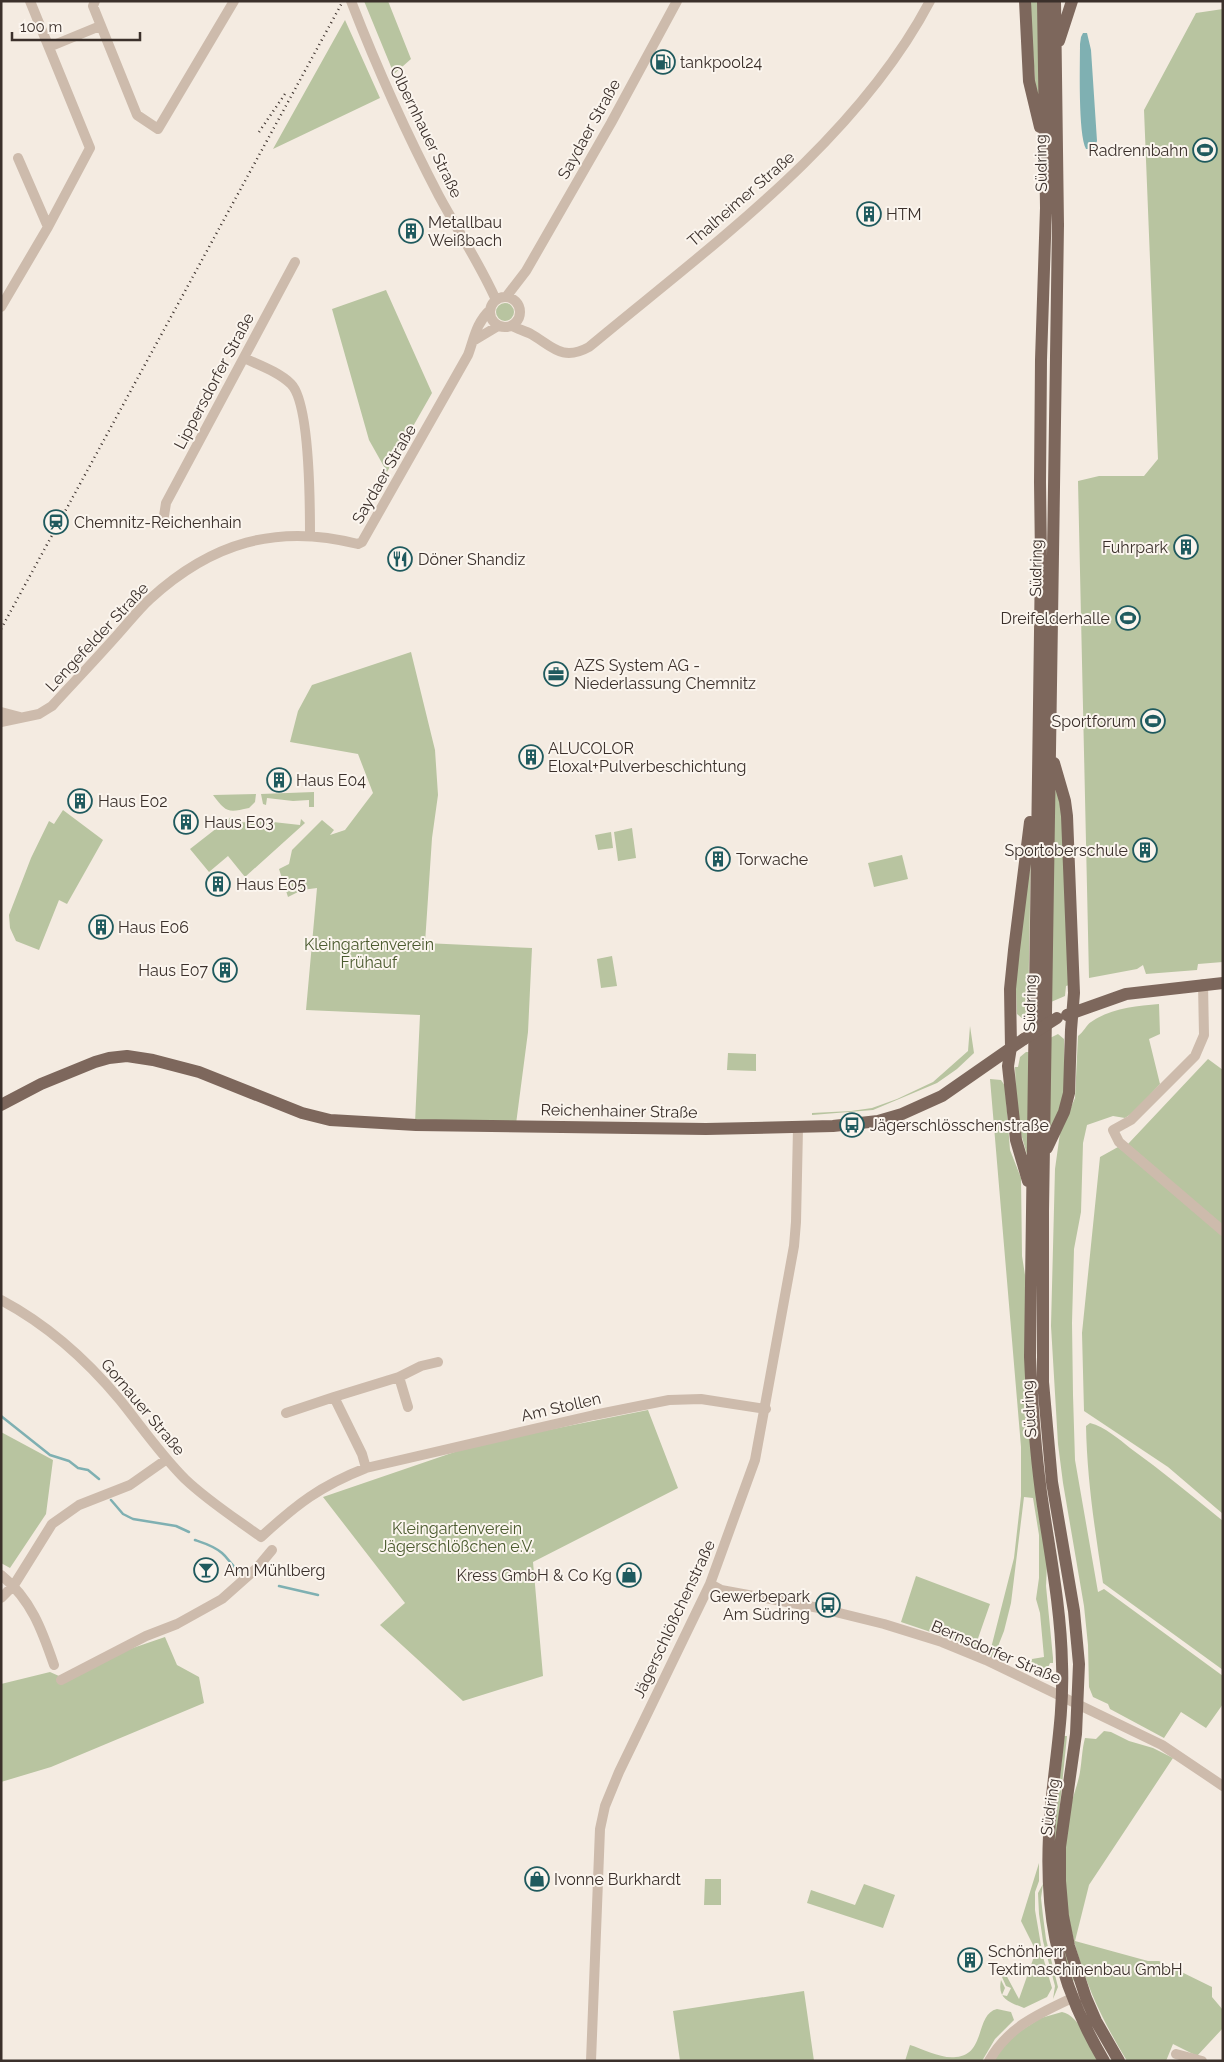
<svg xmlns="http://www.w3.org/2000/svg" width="1224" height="2062" font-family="Raleway,sans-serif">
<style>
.green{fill:#b8c4a0}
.water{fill:#7fb0b2}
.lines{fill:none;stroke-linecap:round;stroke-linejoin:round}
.stream{stroke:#7fb0b2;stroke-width:2.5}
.minor{stroke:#cdbbac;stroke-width:10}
.major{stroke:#7d675c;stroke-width:12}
.rail{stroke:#3b302b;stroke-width:2.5;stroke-dasharray:1 4;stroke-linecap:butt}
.major-bridge{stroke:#7d675c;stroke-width:12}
.labels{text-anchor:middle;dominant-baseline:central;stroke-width:4;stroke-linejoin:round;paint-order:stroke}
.poi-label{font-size:16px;fill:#3b302b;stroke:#fbf5ee;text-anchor:start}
.street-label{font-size:16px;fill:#3b302b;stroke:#fbf5ee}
.park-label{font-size:16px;fill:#4a5a2e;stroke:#fbf5ee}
</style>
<rect width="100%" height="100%" fill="#f4ebe1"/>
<path class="green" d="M364 1H388L411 59 394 74Z
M1029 1H1038L1039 105H1037Z
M1223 9V962L1198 964 1197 970 1146 974 1143 965 1137 969 1089 978 1078 481 1099 476H1144L1158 459 1144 110 1196 13Z
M345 20 380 98 273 149Z
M386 290 432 393 387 472 369 440 332 309Z
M496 312a9 9 0 1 1 18 0a9 9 0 1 1-18 0Z
M411 652 435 750 438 795 432 838 425 943 532 948 528 1032 516 1124 415 1123 420 1015 306 1010 317 888 302 890 288 897 279 869 289 864 292 850 322 820 334 830 330 835 345 830 373 793 358 754 290 742 298 711 312 685Z
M1054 784 1061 798 1069 985 1066 986 1065 996 1051 1002Z
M314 792V807H309V800L293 801 267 798 266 805 263 804 261 794Z
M256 794 255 802 249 808C227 813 226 812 213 795Z
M63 810 103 840 67 904 59 900 39 950 16 941 10 928 9 915 31 858 49 821 54 824Z
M231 817 232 823 264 821 300 825 301 819 305 823 245 877 228 856 209 872 190 849Z
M632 828 636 858 618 861 614 832Z
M611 832 613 848 598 850 595 835Z
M1031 848 1028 1015 1023 1019 1017 1014 1015 967Z
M902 855 908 879 874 887 868 863Z
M612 956 617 986 601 988 597 959Z
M1159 1004 1160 1034 1149 1039 1160 1084 1134 1112 1125 1118 1113 1116 1087 1125 1083 1143 1081 1212 1074 1249 1072 1323 1073 1395 1075 1460 1098 1592 1104 1589 1223 1676V1704L1206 1728 1181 1712 1164 1738 1110 1709 1108 1704 1093 1697 1089 1687 1088 1645 1084 1606 1063 1483 1058 1444 1051 1326 1055 1169 1060 1133 1075 1098 1078 1036C1084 1032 1086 1025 1091 1022 1111 1008 1136 1006 1159 1004Z
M970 1026 974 1053 957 1069 937 1083 873 1110 812 1115V1113L851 1111 872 1108 897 1099 933 1082 968 1051Z
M1058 1034 1064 1039 1065 1095 1050 1134V1038Z
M1026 1052H1029L1028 1158 1017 1120 1015 1067H1018L1020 1057Z
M728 1053 756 1054V1071L727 1070Z
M1208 1059 1223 1070V1227L1128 1144Z
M990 1079 1001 1080 1005 1086 1010 1150 1021 1178 1022 1256 1026 1281 1047 1564 1046 1586 1053 1658V1663H1050C1046 1674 1037 1673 1028 1671L1032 1659 1044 1657 1040 1613 1036 1599 1039 1578V1535L1033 1498 1024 1497 1011 1603 1004 1631 993 1659 989 1656 1014 1558 1021 1496V1447Z
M1118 1147 1223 1235V1514L1168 1467 1084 1411 1082 1333 1100 1157Z
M648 1410 678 1488 533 1562 543 1676 463 1701 380 1625 405 1603 323 1497 478 1444Z
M1090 1423C1105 1427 1119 1439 1130 1448 1162 1471 1192 1496 1223 1521V1670L1103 1583C1095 1531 1087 1479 1086 1426Z
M1 1432 53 1460 46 1514 10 1568 1 1563Z
M916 1576 990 1604 975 1647 901 1622Z
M165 1637 177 1665 199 1677 204 1703 51 1767 1 1782V1684L50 1672 59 1676 130 1649Z
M1104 1731 1111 1732 1129 1741 1153 1748 1173 1758 1089 1885 1075 1941 1148 1961H1159L1212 1987V1997L1223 2010V2028L1197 2056 1173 2044 1166 2061H1127C1080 1985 1051 1898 1070 1808 1073 1796 1078 1784 1080 1772 1082 1760 1082 1749 1085 1738L1096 1739Z
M1064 1736H1067L1056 1844 1076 1980 1071 1981 1065 1964 1052 1855Z
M1039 1863V1881L1035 1892V1910L1043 1957 1052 1988 1047 1997 1024 2008C1009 2002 997 1999 1001 1980L1005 1988 1002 1995 1007 1996 1011 1988 1006 1986 1002 1977 1004 1971 1019 1999 1036 1951 1021 1921Z
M705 1879H721V1905H704Z
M864 1884 895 1895 883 1928 807 1903 811 1890 855 1905Z
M1043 1884 1041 1898 1043 1916 1046 1939 1058 1987 1053 1999 1055 1986 1043 1941 1039 1914 1038 1893Z
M804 1991 814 2061H680L673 2011Z
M997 2009 1011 2012 1014 2020 995 2039 982 2061H905L910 2045C923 2049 941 2059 956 2057 986 2055 975 2014 997 2009Z
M1062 2012C1079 2015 1091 2047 1100 2061H993L1011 2037 1041 2018Z"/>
<path class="water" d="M1083 33H1087L1091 50 1097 141 1094 149H1086C1078 134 1080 65 1080 44L1081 37Z"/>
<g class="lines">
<path class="stream" d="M1 1416 50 1455 69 1461 78 1468 88 1470 99 1479
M111 1500 123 1514 133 1519 176 1526 189 1532
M195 1540C204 1543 214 1546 222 1553 229 1559 230 1564 239 1571
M279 1586 318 1595"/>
<path class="minor" d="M95 1 93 6 137 115 158 129 234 1
M351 1C377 68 406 133 439 196 458 231 480 264 496 300
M49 47 100 26
M18 158 48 227
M490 312a15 15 0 1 1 30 0a15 15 0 1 1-30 0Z
M506 297 526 271 611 123 677 1
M1 307 48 227 90 148 30 1
M512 326C518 329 525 331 531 334 552 346 562 362 589 347 709 247 856 142 930 1
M473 341 498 326
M244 358C259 365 279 372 291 384 310 403 310 506 310 535
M164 516 166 503 295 262
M1 712 20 717
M1 722 39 714 52 706C74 682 97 658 119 633 129 622 139 609 150 599 211 543 277 523 358 544L362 542 468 355C474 339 476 323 490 310
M1203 984 1204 1035 1195 1056 1131 1120 1113 1130 1119 1142 1223 1231
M1 1300C48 1325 86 1359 120 1400 141 1426 161 1455 185 1479 208 1501 235 1518 261 1537 297 1504 320 1486 366 1468L594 1415 669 1400 701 1399 766 1409
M399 1377 408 1407
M286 1413 334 1397
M366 1468 362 1454 334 1397 399 1377 421 1366 438 1362
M1 1575C31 1599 42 1630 54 1665
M710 1584 721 1590 819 1608 884 1624 942 1642 986 1660 1162 1745 1223 1786
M1 1598 14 1585 52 1524 79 1505 130 1485 167 1459
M61 1680 146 1636 177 1624 222 1599 257 1568 272 1550
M1176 2054 1202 2061
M591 2061 600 1829 605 1806 619 1772 710 1584 755 1460 794 1246 796 1222 798 1128
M989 2061C1008 2027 1038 2014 1072 1998H1080"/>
<path class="major" d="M1025 1 1029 81 1040 127
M1043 1 1046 208 1041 360 1040 482 1041 559 1030 1357C1032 1402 1035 1447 1041 1492 1049 1549 1061 1607 1062 1664 1064 1713 1055 1760 1051 1807 1042 1905 1054 1976 1104 2061
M1055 1 1058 225 1043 1211V1382L1052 1482 1074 1611 1079 1664 1076 1734 1060 1847V1881L1063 1916 1069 1946 1086 1998 1096 2021 1119 2061
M1059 41 1072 1
M1067 1015 1126 994 1223 983
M1 1105 41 1084 95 1062 109 1058 127 1056 153 1060 199 1072 302 1113 330 1120 416 1125 706 1129 833 1126 878 1121 902 1114 942 1096 1024 1039
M1047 1148 1064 1112 1069 1093 1071 1030 1074 993 1067 816 1065 801 1054 763
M1028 1181 1016 1140 1008 1066 1011 1047 1010 989 1014 950 1030 822"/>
<path class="rail" d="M259 132 287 91
M1 629 343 1"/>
<path class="major-bridge" d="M1024 1039 1057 1018"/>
</g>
<defs>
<g id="fuel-ring" transform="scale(1.25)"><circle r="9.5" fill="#fbf5ee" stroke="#1f5a5e" stroke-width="1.5"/><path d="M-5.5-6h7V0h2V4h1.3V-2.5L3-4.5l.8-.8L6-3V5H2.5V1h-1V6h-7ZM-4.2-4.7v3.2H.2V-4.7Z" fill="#1f5a5e"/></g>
<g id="stadium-ring" transform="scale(1.25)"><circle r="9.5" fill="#fbf5ee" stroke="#1f5a5e" stroke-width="1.5"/><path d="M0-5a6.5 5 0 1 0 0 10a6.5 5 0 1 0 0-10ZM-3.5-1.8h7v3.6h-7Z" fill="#1f5a5e"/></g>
<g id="building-ring" transform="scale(1.25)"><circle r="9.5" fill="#fbf5ee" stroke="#1f5a5e" stroke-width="1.5"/><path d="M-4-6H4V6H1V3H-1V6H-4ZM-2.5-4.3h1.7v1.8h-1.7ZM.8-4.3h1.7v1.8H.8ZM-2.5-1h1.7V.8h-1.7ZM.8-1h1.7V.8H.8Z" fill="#1f5a5e"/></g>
<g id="station-ring" transform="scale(1.25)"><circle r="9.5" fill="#fbf5ee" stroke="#1f5a5e" stroke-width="1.5"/><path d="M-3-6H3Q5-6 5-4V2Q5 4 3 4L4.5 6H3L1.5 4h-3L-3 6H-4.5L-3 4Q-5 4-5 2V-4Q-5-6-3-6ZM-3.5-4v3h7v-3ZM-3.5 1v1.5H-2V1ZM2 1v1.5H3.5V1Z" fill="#1f5a5e"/></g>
<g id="restaurant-ring" transform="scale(1.25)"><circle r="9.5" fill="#fbf5ee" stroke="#1f5a5e" stroke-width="1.5"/><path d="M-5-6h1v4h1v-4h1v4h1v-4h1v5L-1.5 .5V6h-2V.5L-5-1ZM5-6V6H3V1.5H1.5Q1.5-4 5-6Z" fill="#1f5a5e"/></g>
<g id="office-ring" transform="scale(1.25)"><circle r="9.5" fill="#fbf5ee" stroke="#1f5a5e" stroke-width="1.5"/><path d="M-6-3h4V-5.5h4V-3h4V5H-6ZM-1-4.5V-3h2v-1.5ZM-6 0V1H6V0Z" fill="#1f5a5e"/></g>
<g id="bus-ring" transform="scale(1.25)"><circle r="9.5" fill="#fbf5ee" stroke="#1f5a5e" stroke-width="1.5"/><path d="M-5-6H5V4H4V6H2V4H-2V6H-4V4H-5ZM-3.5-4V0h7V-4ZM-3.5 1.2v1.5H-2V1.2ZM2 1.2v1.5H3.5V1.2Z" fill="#1f5a5e"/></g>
<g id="bar-ring" transform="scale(1.25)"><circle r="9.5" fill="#fbf5ee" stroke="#1f5a5e" stroke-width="1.5"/><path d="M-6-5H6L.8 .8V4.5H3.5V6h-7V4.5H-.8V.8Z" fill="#1f5a5e"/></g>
<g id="shop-ring" transform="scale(1.25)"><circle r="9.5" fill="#fbf5ee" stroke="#1f5a5e" stroke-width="1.5"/><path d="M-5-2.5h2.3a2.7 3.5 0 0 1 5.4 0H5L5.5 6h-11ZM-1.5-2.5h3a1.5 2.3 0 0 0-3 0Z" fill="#1f5a5e"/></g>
</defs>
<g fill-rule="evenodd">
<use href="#fuel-ring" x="663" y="62"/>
<use href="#stadium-ring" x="1205" y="150"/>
<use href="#building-ring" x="869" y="214"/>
<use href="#building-ring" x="411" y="231"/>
<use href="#station-ring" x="56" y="522"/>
<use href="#building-ring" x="1186" y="547"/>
<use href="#restaurant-ring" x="400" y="559"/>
<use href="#stadium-ring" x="1128" y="618"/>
<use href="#office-ring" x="556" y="674"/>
<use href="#stadium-ring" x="1153" y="721"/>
<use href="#building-ring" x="531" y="757"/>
<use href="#building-ring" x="279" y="780"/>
<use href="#building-ring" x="80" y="801"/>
<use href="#building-ring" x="186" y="822"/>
<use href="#building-ring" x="1145" y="850"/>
<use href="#building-ring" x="718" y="859"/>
<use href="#building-ring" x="218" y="884"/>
<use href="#building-ring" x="101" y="927"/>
<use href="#building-ring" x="225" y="970"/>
<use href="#bus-ring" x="852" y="1125"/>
<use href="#bar-ring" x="206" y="1570"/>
<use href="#shop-ring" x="629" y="1575"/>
<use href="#bus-ring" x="828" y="1605"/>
<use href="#shop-ring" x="537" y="1879"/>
<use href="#building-ring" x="970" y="1960"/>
</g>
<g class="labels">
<g class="poi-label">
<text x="680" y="62">tankpool24</text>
<text x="1188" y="150" text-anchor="end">Radrennbahn</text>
<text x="886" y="214">HTM</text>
<text x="428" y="222">Metallbau<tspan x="428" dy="18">Weißbach</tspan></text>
<text x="74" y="522">Chemnitz-Reichenhain</text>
<text x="1168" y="547" text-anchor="end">Fuhrpark</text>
<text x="418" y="559">Döner Shandiz</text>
<text x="1110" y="618" text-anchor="end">Dreifelderhalle</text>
<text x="574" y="665">AZS System AG -<tspan x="574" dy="18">Niederlassung Chemnitz</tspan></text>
<text x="1136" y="721" text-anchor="end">Sportforum</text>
<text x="548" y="748">ALUCOLOR<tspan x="548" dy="18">Eloxal+Pulverbeschichtung</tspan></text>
<text x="296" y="780">Haus E04</text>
<text x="98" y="801">Haus E02</text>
<text x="204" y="822">Haus E03</text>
<text x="1128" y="850" text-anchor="end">Sportoberschule</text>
<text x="736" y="859">Torwache</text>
<text x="236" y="884">Haus E05</text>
<text x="118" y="927">Haus E06</text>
<text x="208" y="970" text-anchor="end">Haus E07</text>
<text x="870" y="1125">Jägerschlösschenstraße</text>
<text x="224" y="1570">Am Mühlberg</text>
<text x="612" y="1575" text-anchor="end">Kress GmbH &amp; Co Kg</text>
<text x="810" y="1596" text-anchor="end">Gewerbepark<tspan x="810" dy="18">Am Südring</tspan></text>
<text x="554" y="1879">Ivonne Burkhardt</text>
<text x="988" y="1951">Schönherr<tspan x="988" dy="18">Textimaschinenbau GmbH</tspan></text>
</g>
<g class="street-label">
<text transform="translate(589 129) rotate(-61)">Saydaer Straße</text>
<text transform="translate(426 132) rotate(64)">Olbernhauer Straße</text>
<text transform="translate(1041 163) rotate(-91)">Südring</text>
<text transform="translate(741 199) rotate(-41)">Thalheimer Straße</text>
<text transform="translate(214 381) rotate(-62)">Lippersdorfer Straße</text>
<text transform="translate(384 474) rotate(-60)">Saydaer Straße</text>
<text transform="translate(1036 568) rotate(-89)">Südring</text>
<text transform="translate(97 637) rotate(-47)">Lengefelder Straße</text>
<text transform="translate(1030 1003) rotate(-89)">Südring</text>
<text transform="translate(619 1111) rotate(1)">Reichenhainer Straße</text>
<text transform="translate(143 1407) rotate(50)">Gornauer Straße</text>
<text transform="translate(561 1407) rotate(-13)">Am Stollen</text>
<text transform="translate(1029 1409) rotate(-94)">Südring</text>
<text transform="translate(674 1619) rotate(-65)">Jägerschlößchenstraße</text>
<text transform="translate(996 1652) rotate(23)">Bernsdorfer Straße</text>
<text transform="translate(1050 1807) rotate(-82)">Südring</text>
</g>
<g class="park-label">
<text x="369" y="944">Kleingartenverein<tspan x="369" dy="18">Frühauf</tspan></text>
<text x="457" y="1528">Kleingartenverein<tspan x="457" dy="18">Jägerschlößchen e.V.</tspan></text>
</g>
</g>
<rect width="1224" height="2062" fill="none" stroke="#3b302b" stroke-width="5"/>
<path d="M12 32v8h128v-8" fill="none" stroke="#3b302b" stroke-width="2.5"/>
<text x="20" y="32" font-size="15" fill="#3b302b" stroke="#fbf5ee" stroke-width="4" paint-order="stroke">100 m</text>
</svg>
